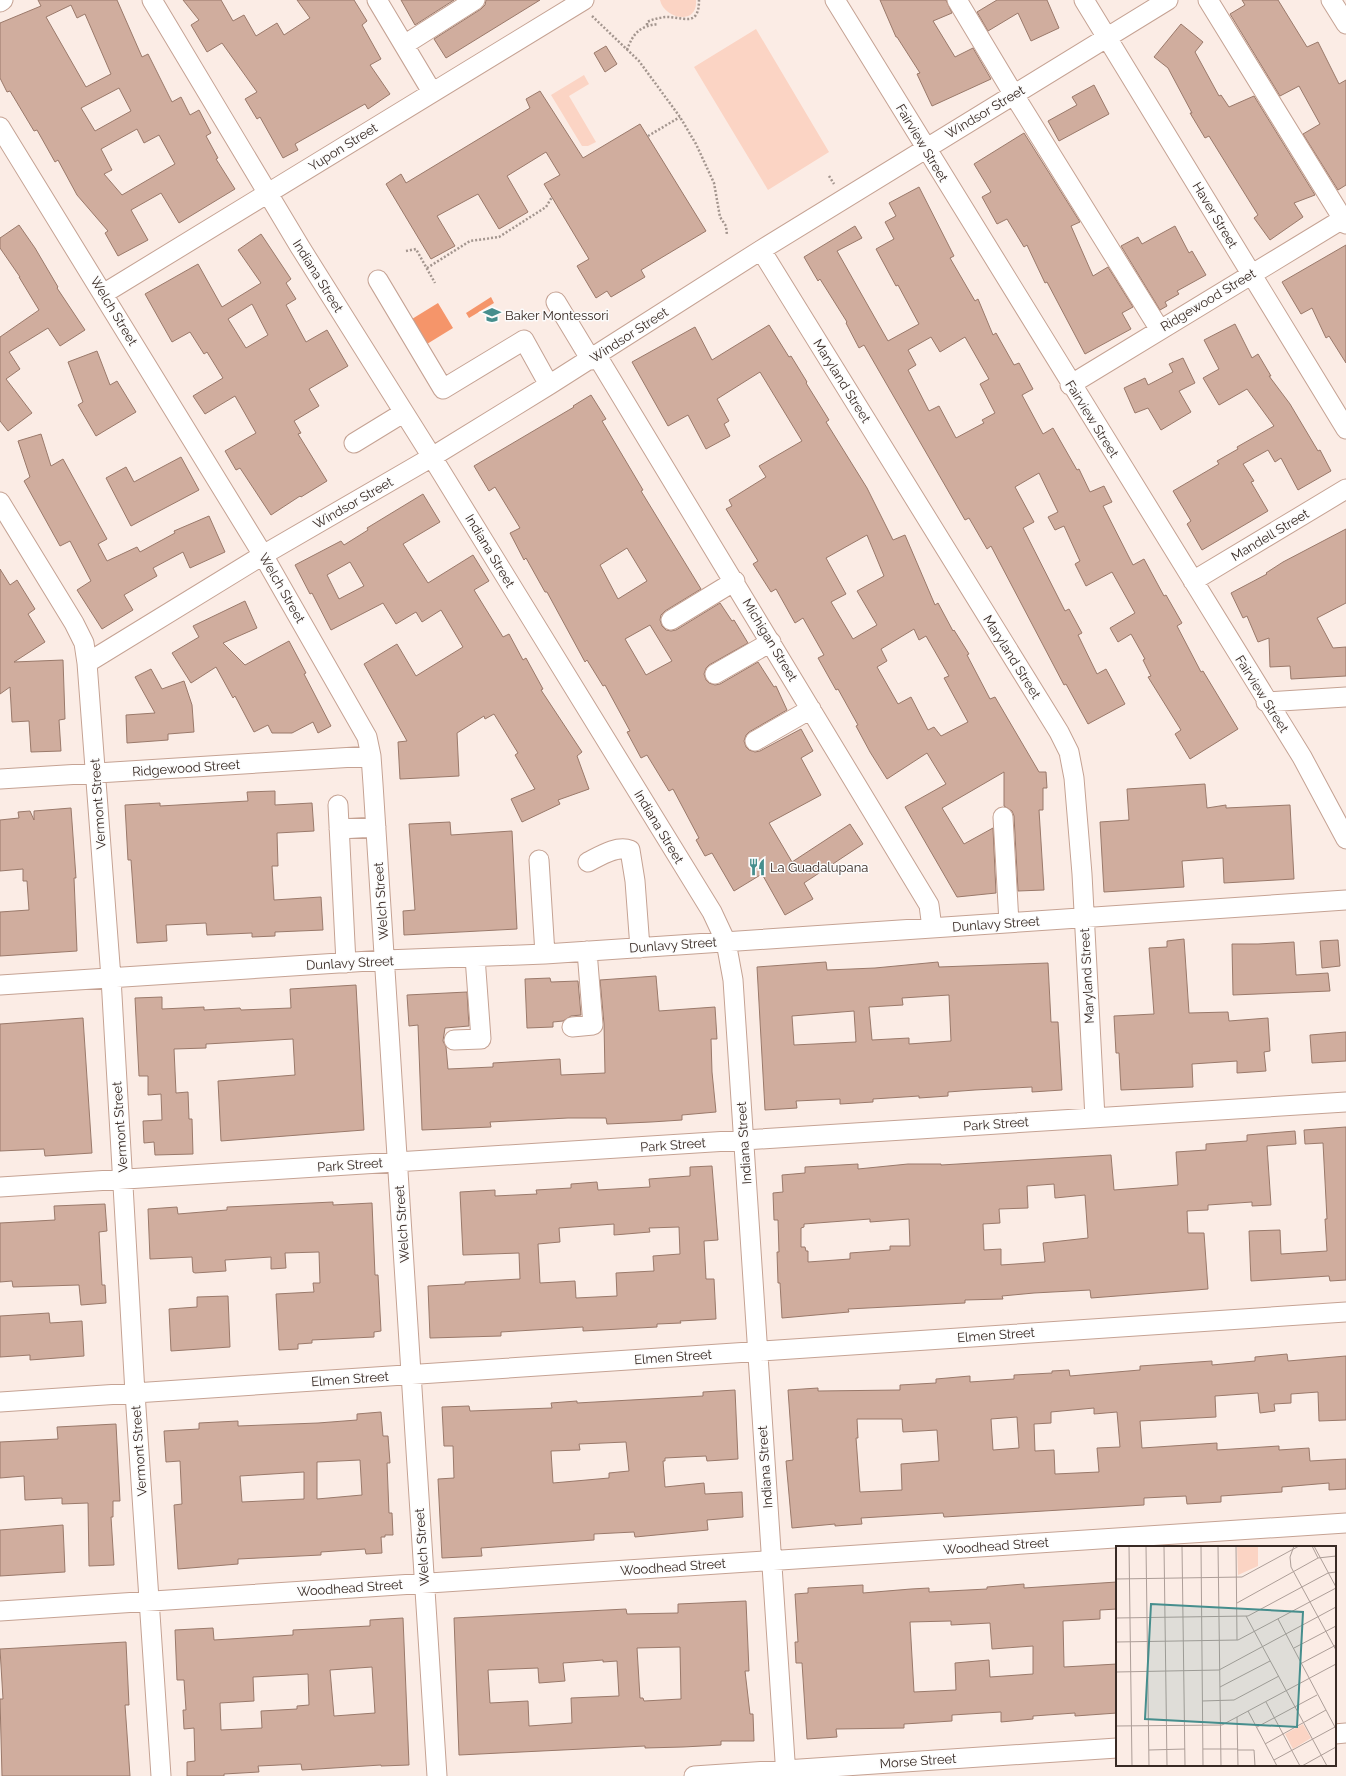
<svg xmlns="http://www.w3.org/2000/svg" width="1346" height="1776" font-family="Raleway,sans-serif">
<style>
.green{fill:#fbd4c4}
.forest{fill:#f5956a}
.building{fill:#d0ad9e;stroke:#9a796a;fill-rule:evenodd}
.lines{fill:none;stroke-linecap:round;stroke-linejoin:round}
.minor-casing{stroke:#c5a293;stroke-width:21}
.path{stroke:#a3958e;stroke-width:2.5;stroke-dasharray:2 2;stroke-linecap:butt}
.minor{stroke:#fff;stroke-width:19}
.labels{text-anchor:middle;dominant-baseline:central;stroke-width:3;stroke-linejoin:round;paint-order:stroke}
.street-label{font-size:13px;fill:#382a24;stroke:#fcfcfc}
.poi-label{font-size:13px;fill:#382a24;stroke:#fcfcfc;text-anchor:start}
.inset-road{fill:none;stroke:#ad9e98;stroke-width:1}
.view{fill:#468e8d;fill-opacity:0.15;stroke:#468e8d;stroke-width:2}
.inset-edge{fill:none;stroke:#382a24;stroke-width:2}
</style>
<rect width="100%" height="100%" fill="#fbece5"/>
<path class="green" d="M660 0H696C698 26 664 19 660 0Z
M756 29 829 152 768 190 694 67Z
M584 75 589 84 569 96 596 142 588 146H582L551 95Z"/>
<path class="forest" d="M491 297 494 303 469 318 466 313Z
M438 303 453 328 427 344 412 319Z"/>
<path class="building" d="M38 0H117L142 57 148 54 172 102 181 97 190 115 199 110 211 133 206 136 218 158 216 159 235 189 179 223 161 193 131 210 148 240 118 256 105 233 108 231 77 195 58 160 55 162 37 130 34 131 10 91 7 92 0 78V23L41 6ZM71 5 77 18 85 14 111 74 86 87 46 17ZM119 88 131 111 95 131 81 108ZM137 129 144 143 159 135 175 164 122 195 104 174 112 170 101 149Z
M183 0H221L233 21 244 15 256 36 277 23 284 35 310 18 297 0H354L367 21 362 25 381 59 370 65 390 94 368 109 365 104 295 144 298 150 283 158 260 117 257 119 245 99 257 92 222 43 207 52 191 25 199 20Z
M401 0H454L415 25Z
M486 0H540L446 58 434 39 481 9 485 5Z
M880 0H946L952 13 933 21 955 57 973 48 991 79 932 106 917 74 920 73 897 37H896Z
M997 0H1047L1059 28 1031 41 1018 13 988 31 977 12Z
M1242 0H1278L1307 47 1318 42 1339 84 1346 80V185L1338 190 1303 134 1320 124 1299 86 1280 96 1230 14 1245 5Z
M1181 24 1203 42 1195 52 1219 96 1221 95 1229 107 1254 96 1315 195 1294 203 1303 217 1270 240 1254 218 1258 215 1209 136 1205 138 1190 113H1192L1168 68 1154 57Z
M606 46 617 64 605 72 594 53Z
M1094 85 1109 114 1059 141 1048 121 1077 105 1072 97Z
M540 91 583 158 640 124 706 231 641 270 645 277 611 297 607 291 596 298 577 266 589 259 544 184 560 175 546 152 507 176 528 212 499 229 478 194 437 216 455 246 431 259 386 184 401 174 406 183 530 108 526 99Z
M1024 133 1080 222 1071 226 1093 276 1108 267 1133 307 1122 313 1131 329 1085 354 1047 282 1045 283 1027 245 1024 247 1007 219 997 224 982 197 991 192 974 164Z
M919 187 954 256 950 258 975 301 978 299 993 335 996 333 1014 365 1019 363 1033 389 1022 395 1043 434 1053 428 1077 470 1079 469 1090 492 1104 486 1112 502 1103 506 1133 565 1144 559 1164 596 1166 595 1182 623 1177 626 1201 672 1203 671 1238 729 1190 759 1175 734 1181 730 1148 677 1151 676 1143 660 1145 659 1131 634 1118 642 1110 628 1135 613 1112 572 1086 586 1075 564 1080 561 1064 526 1055 530 1048 517 1058 512 1039 473 1015 487 1034 522 1023 528 1065 611 1069 609 1082 633 1078 635 1097 674 1106 669 1125 704 1088 724 1066 684 1064 685 991 546 987 549 969 518 965 520 864 345 859 348 846 323 847 322 820 279 818 281 804 257 855 226 862 238 837 251 888 341 919 324 898 285 896 286 876 249 894 239 885 222 896 216 889 203ZM931 337 940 352 965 337 989 379 980 384 995 413 982 420 984 423 956 438 939 406 929 411 908 370 916 365 908 350Z
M19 225 35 248 58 287 57 288 85 330 60 346 48 328 9 352 20 369 6 379 32 413 8 431 0 421V337L39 310 19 277H20L0 248V238Z
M1175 226 1189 253 1192 251 1206 275 1177 291 1179 294 1165 302 1167 306 1160 310 1121 246 1138 237 1142 244Z
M261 234 291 279 286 283 296 299 286 305 306 342 327 330 348 366 309 389 319 406 294 421 301 433 298 434 327 481 301 497 300 496 271 515 240 468 236 470 225 451 256 433 235 396 205 414 193 396 223 378 207 352 204 354 190 332 172 342 145 294 198 264 222 307 261 283 238 250ZM252 304 268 335 246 348 228 319Z
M1346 245V363L1329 336 1326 338 1312 308 1301 314 1282 282Z
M1235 324 1252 358 1258 354 1271 376H1269L1290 404 1318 451 1320 450 1331 471 1298 490 1281 458 1275 462 1268 450 1243 464 1254 481 1251 482 1268 511 1202 550 1187 524 1191 521 1173 491 1219 464 1217 461 1238 449 1237 447 1274 426 1247 389 1219 405 1203 378 1219 369 1204 340Z
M769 325 789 357 791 356 807 382 806 383 829 420 826 422 867 488 893 540 905 535 935 605 938 603 953 631 954 630 969 654 967 655 990 699 995 697 1039 772H1046L1047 788H1043V810H1039L1044 890 1018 891 1014 816 1012 811 1004 806V772L942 808 964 844 993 828 996 893 957 897 905 807 946 784 927 753 887 779 870 752 856 726 858 725 838 689 836 690 818 658 824 655 803 618 795 623 776 589 771 592 753 564 758 561 726 509 732 506 729 500 766 477 759 466 802 441 760 372 717 399 729 421 724 424 730 436 706 449 688 415 668 426 632 362 695 327 712 360ZM867 535 884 576 857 591 877 625 853 639 831 602 846 594 826 558ZM914 629 919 640 926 636 949 676 944 678 968 722 941 736 934 727 928 730 911 697 898 704 877 667 887 661 881 649Z
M97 351 110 385 117 381 136 412 96 436 78 405 83 402 68 362Z
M1183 358 1195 383 1179 391 1191 412 1161 430 1148 408 1135 413 1124 388 1145 378 1148 385 1173 372 1169 364Z
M591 395 606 419 602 421 643 490 641 491 701 589 665 611 661 615 660 620 662 626 666 630 671 631 676 630 720 603 732 621 734 620 748 643 709 665 706 668 704 674 706 680 709 683 715 685 720 684 758 662 774 687 776 686 787 710 749 732 746 735 744 741 746 747 749 750 755 752 760 751 801 729 813 751 801 758 821 795 769 823 792 862 850 824 863 844 804 883 813 899 785 915 762 874 734 891 712 853 705 856 696 840 699 838 673 789 669 791 647 755 641 758 627 732 630 731 605 685 603 686 587 660 585 662 547 592H545L526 558 524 560 510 533 520 528 495 487 489 491 474 466 574 407 573 406ZM627 548 647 581 618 599 600 565ZM650 625 672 661 646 675 625 639Z
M41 434 51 466 63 459 107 539 98 544 107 561 137 547 140 552 175 533 174 531 209 516 225 552 190 568 183 552 153 568 157 576 124 595 133 610 102 629 77 590 91 581 70 541 60 546 24 481 30 477 18 441Z
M181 457 199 490 131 526 106 478 126 467 134 482Z
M423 494 440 522 403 544 428 583 473 555 489 581 474 590 503 637 509 634 523 660 526 658 543 689 541 690 582 752 577 756 589 789 558 800 560 804 522 822 511 799 535 789 515 755 518 753 494 714 485 719 484 716 457 733 459 776 400 779 398 742 407 741 364 664 397 644 416 676 463 647 441 610 422 622 416 612 396 624 383 603 331 630 312 593 310 594 295 565 341 541 344 545 368 530 367 528ZM350 562 364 586 339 599 327 575Z
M1346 529V603L1317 618 1333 648 1346 647V676L1291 679 1290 666 1270 667 1269 638 1258 642 1247 616 1243 618 1231 593 1267 574 1266 573 1283 562Z
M0 569 10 585 17 580 35 609 28 614 45 642 14 662 63 660 65 719 59 720 61 751 31 752 29 721 12 722 10 687 0 694Z
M245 601 257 628 223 643 245 665 289 641 306 673 304 674 331 726 318 733 313 722 292 733H272L268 725 254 732 235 696 233 698 216 667 191 683 172 653 199 637 193 626Z
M151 669 162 689 184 681 192 705 194 732 168 734V740L127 743 126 715 155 713 135 677Z
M1205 784 1207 808 1226 805V808L1290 805 1294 879 1224 883 1223 858 1182 861 1184 887 1104 892 1100 822 1129 820 1127 789Z
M275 791V805L312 803 314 831 277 833 278 866H272L274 900 321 897 323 930 275 932V936L252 937V933L207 935 206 923 166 925 167 941 137 943 131 860H128L125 805 160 803V806L248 801 247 792Z
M71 808 76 878H74L77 951 0 956V912L29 910 27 881H23V869L0 871V820L19 818 18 812 30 811 34 820V811Z
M450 822 451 835 512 831 517 929 404 935 403 911 415 910 409 824Z
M1184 939 1189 1013 1228 1012 1229 1021 1268 1018 1270 1051 1264 1052 1266 1071 1237 1073V1061L1192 1064 1193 1087 1121 1090 1119 1053H1116L1114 1016 1154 1014 1149 948 1167 947V941Z
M1338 940 1340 966 1322 968 1320 941Z
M1294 942 1296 975 1328 973 1330 991 1233 995 1232 944H1258Z
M826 962 827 970 875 968 938 962 939 967 1048 963 1051 1022H1058L1062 1090 1032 1092V1087L975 1090 948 1092V1096L919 1098V1096L873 1099V1102L840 1104V1099L796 1101 797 1108 765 1110 757 967ZM949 995 951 1041 909 1044V1038L872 1040 869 1007 903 1005 902 998ZM854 1011 856 1042 794 1045 792 1016Z
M656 976 659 1011 715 1007 717 1039H711L712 1072 716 1112 682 1115V1120L651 1122 607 1124 606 1118H568L490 1122 491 1127 422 1130 418 1025 409 1026 407 995 467 992 469 1026 445 1028 443 1041 446 1047 448 1069 493 1067V1063L560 1059 561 1075 605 1073 604 1024 600 980Z
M550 978 551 982 578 981 581 1015 571 1016 563 1021 553 1022V1027L527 1028 525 979Z
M356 985 364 1130 221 1141 218 1081 295 1075 293 1039 242 1042 206 1044V1048L174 1049 176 1093 188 1092 189 1119H192L193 1154 155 1155 154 1142 144 1143 143 1121 162 1120 161 1094 148 1095V1076H139L135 998 162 997V1009L204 1007V1010L240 1008 241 1010 291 1008 290 989Z
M83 1018 92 1153 45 1156 44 1149 0 1151V1024Z
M1346 1032V1061L1312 1063 1310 1035Z
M1346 1127V1280L1330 1281 1329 1276 1251 1281 1249 1231 1280 1230 1281 1254 1327 1251 1325 1219H1327L1323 1143 1305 1144 1304 1130Z
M1295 1131 1296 1144 1267 1146 1271 1205 1252 1206V1202L1208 1205V1210L1187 1211 1188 1233H1204L1208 1289 1091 1298 1090 1290 1034 1293 1002 1296 1003 1299 965 1300V1303L848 1309 849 1312 782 1318 780 1283H778L777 1252H779L778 1220H774L773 1193 783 1192 782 1175 805 1173V1167L858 1164V1169L908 1164H941V1165L1111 1155 1114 1190 1178 1185 1176 1152 1206 1150V1144L1247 1141V1135ZM1054 1184 1055 1198 1085 1195 1088 1238 1043 1243 1045 1262 1001 1265V1249L984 1250 983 1224 1000 1223 999 1209 1028 1208 1027 1186ZM870 1219V1222L909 1219 910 1246H890V1250L850 1253V1259L808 1262V1251H806L805 1247H801V1228L804 1227V1224Z
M712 1166 718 1240 704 1241 706 1279H714L716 1319 680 1321 681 1323 657 1324V1327L583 1331V1327L501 1332V1336L430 1338 428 1286 465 1284V1282L520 1279 519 1253 463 1255 460 1192 495 1190V1196L537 1194 536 1190 571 1188V1184L597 1182 598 1190 650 1187 649 1179 690 1176V1167ZM614 1224V1235L650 1232 649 1228 679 1227 680 1254 653 1256 654 1271 616 1273 617 1296 576 1298 575 1281 540 1283 538 1244 560 1242 559 1228Z
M333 1202V1205L372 1203 375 1275H378L381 1331 374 1332V1337L312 1340V1343L298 1344V1349L279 1350 276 1294 314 1292 313 1283H320L319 1252 285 1253 286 1268 271 1269V1257L225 1260 226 1271 195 1273 193 1272 192 1257 150 1259 148 1209 177 1207 178 1214 227 1210V1207Z
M105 1204 107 1231 99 1232 102 1285H105L106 1303 81 1305 79 1285 13 1287 12 1281 0 1282V1223L55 1220 54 1206Z
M228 1296 230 1347 171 1351 169 1309 197 1307V1297Z
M49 1313 50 1323 82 1321 84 1356 30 1360V1355L0 1357V1316Z
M1287 1354 1288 1361 1346 1356V1420L1319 1421 1318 1392 1291 1394V1403L1274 1404 1275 1411 1260 1413 1258 1393 1215 1396 1216 1417 1140 1421 1142 1448 1217 1443V1450L1279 1446V1450L1309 1448 1310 1461 1346 1459V1489L1329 1490V1483L1282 1487V1492L1221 1496V1502L1187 1504 1186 1496 1144 1498V1505L944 1517 943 1513 894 1516 861 1518 862 1524 835 1526V1524L792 1528 786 1461 793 1460 788 1390 818 1388V1391L900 1390V1385L936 1383V1379L970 1376V1382L1014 1379V1375L1052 1373V1371L1069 1370 1070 1376 1140 1370V1366L1212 1361V1365L1255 1361V1357ZM1094 1408V1414L1117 1412 1120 1447 1097 1448 1099 1472 1055 1474 1054 1450 1035 1451 1034 1424 1051 1423V1412ZM1017 1417 1019 1448 993 1450 991 1419ZM857 1419H902L903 1432 937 1430 939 1461 901 1464 902 1490 860 1492 856 1438H858Z
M735 1390 738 1459 707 1461 706 1456 665 1458V1461H663L665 1487 704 1483 705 1494 742 1492 743 1517 707 1520 708 1530 635 1537 634 1532 594 1534V1540L481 1548 482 1556 442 1558 438 1479 454 1478 453 1446H444L442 1407 469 1406 470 1411 552 1408 551 1403 577 1401V1403L703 1396V1392ZM626 1442 629 1471 609 1473V1478L553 1483 551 1451 580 1450 579 1444Z
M381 1412 383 1436H388L390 1463H387L389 1513H392L393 1535H385V1537H381L382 1553 366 1554 365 1549 321 1552V1555L238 1559V1564L178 1569 174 1505 182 1504 180 1461 166 1462 164 1431 199 1429V1423L238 1421V1426L318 1423 357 1420V1414ZM360 1460 362 1495 317 1499V1462ZM304 1472V1499L242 1502 240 1476Z
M116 1424 120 1501H113V1517H111L114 1565 89 1566 88 1503 62 1504V1498L25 1500 24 1476 0 1478V1442L58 1439 57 1427Z
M63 1525 65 1572 0 1576V1530Z
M1117 1582V1609L1100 1610V1619L1063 1621 1064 1667 1117 1664V1713L1075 1716V1713L1033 1716V1719L1001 1722V1712L952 1715V1721L904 1724V1728L836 1729 837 1737 807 1739 802 1663H796L795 1642H798L795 1594 808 1593V1588L863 1585V1593L911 1589 929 1588V1592L987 1589V1587L1024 1584V1588ZM951 1621V1625L990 1623 992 1649 1033 1646V1674L990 1677 989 1660 955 1663 956 1690 914 1692 910 1622Z
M746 1601 749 1671H745L750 1714H753L754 1741H721V1745L683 1747 645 1748V1746L459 1755 454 1618 626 1609 627 1614 678 1613V1604ZM680 1647 681 1699 644 1701 643 1698H640L637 1648ZM603 1660V1662L617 1661 619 1696 571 1698 572 1723 529 1726 528 1701 490 1703 488 1670 538 1668 539 1683 565 1681 563 1663Z
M403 1618 409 1765 381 1766V1765L302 1770 301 1764 258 1766 259 1772 224 1774V1776H187V1762L195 1761 194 1728 184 1729 183 1710H186L184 1680H177L175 1630 213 1628 214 1640 293 1635V1630L370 1626V1620ZM372 1667 375 1713 334 1716 330 1670ZM308 1674 309 1705 297 1706V1709L261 1711 262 1728 221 1730 220 1703 254 1701 253 1677Z
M126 1642 129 1705H125L130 1776H2L0 1699H3L0 1649Z"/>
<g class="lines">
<g class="minor-casing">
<path id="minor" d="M152 0 300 247 432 457 712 912 726 942 733 980 786 1776
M377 0 432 92
M835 0 1302 757 1346 839
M957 0 1014 95 1160 330
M1084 0 1346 429
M1208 0 1346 224
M1331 0 1346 24
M0 2 3 0
M404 45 475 0
M0 127 263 555 367 737 371 756 373 784 437 1776
M761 250 1059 732 1069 752 1074 778 1082 874 1095 1118
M378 280 443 389 524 340 549 385
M103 294 584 0
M556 302 591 360
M597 356 929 905 932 928
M1070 385 1346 217
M354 443 403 413
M0 502 74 623 84 643 87 663 111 978 135 1393 161 1776
M1193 581 1346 489
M671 620 735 581
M87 663 263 555 432 457 549 385 761 250 1168 0
M715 674 771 642
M1266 702 1346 697
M755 741 811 709
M0 779 371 756
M338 805 346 963
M1003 817 1009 923
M339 829 376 827
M539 860 545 954
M588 862C600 856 617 845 630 850L635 881 640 948
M0 985 385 960 545 954 1346 900
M572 1027 593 1025 587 951
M454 1040 481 1039 475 957
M0 1187 1346 1102
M0 1402 1346 1312
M0 1611 1346 1523
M1335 1734 1346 1733
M694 1776 1117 1748"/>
</g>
<path class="path" d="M592 16 639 61 680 117 696 144 714 183 720 217 726 226 727 235
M647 25V22C653 19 659 18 665 17 682 16 699 29 699 0
M627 50C633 33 640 26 658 24
M648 136 680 117
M829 176 834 184
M406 251 416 249 435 283
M427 268 470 241 499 237 546 207 552 197"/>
<use href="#minor" class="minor"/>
</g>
<defs>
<g id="school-bare" transform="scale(1.38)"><path d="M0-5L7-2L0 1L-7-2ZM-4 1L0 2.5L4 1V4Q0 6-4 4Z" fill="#468e8d" stroke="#fcfcfc" stroke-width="2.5" paint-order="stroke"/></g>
<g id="restaurant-bare" transform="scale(1.38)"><path d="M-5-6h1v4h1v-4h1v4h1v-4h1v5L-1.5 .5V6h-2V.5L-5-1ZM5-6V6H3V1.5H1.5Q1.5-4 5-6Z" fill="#468e8d" stroke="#fcfcfc" stroke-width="2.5" paint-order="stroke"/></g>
</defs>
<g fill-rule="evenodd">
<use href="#school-bare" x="492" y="315"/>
<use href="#restaurant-bare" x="757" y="867"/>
</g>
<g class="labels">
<g class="street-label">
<text transform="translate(985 112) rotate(-31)">Windsor Street</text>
<text transform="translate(922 143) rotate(59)">Fairview Street</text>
<text transform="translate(343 147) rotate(-32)">Yupon Street</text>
<text transform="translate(1215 215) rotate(59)">Haver Street</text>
<text transform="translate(318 276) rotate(58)">Indiana Street</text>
<text transform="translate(1208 300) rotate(-31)">Ridgewood Street</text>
<text transform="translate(114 311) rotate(59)">Welch Street</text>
<text transform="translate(629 335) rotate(-33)">Windsor Street</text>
<text transform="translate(842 381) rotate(58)">Maryland Street</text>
<text transform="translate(1092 419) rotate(58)">Fairview Street</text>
<text transform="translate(353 503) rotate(-30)">Windsor Street</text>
<text transform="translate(1270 535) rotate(-31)">Mandell Street</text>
<text transform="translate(490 551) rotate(59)">Indiana Street</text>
<text transform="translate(282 588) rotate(60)">Welch Street</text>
<text transform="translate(770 640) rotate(59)">Michigan Street</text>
<text transform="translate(1012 657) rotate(58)">Maryland Street</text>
<text transform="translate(1262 694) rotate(58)">Fairview Street</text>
<text transform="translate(186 768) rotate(-4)">Ridgewood Street</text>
<text transform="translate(98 804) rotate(-94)">Vermont Street</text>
<text transform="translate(659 827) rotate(59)">Indiana Street</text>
<text transform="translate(381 901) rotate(-94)">Welch Street</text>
<text transform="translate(996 924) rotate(-4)">Dunlavy Street</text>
<text transform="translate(673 945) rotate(-4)">Dunlavy Street</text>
<text transform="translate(350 963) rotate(-3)">Dunlavy Street</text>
<text transform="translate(1087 976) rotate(-93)">Maryland Street</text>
<text transform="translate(996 1124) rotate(-4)">Park Street</text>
<text transform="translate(120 1127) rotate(-94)">Vermont Street</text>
<text transform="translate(744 1143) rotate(-94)">Indiana Street</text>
<text transform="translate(673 1145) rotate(-4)">Park Street</text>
<text transform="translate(350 1165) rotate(-4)">Park Street</text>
<text transform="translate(402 1224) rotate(-94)">Welch Street</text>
<text transform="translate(996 1335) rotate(-4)">Elmen Street</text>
<text transform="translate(673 1357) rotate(-4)">Elmen Street</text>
<text transform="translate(350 1379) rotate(-4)">Elmen Street</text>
<text transform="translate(139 1451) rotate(-94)">Vermont Street</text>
<text transform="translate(765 1467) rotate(-94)">Indiana Street</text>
<text transform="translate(996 1546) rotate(-4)">Woodhead Street</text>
<text transform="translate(422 1547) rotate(-94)">Welch Street</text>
<text transform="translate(673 1567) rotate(-4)">Woodhead Street</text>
<text transform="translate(350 1588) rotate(-4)">Woodhead Street</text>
<text transform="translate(918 1761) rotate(-4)">Morse Street</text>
</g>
<g class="poi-label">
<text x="505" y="315">Baker Montessori</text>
<text x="770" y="867">La Guadalupana</text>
</g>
</g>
<g transform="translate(1116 1546)">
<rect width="220" height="220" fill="#fbece5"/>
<path d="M121 0H142V20L122 29ZM187 178 195 192 177 203 169 188Z" fill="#fbd4c4"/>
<path class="inset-road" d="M13 0 16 220M30 0 33 220M48 0 51 220M66 0 69 220M85 0 87 220M102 0 105 220M120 0 121 94M178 0 174 11 175 21 220 104M196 0 202 12M198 0 220 41M0 33 126 31 183 0M121 57 202 12 220 10M130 70 211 220M0 72 132 70 212 27 220 26M162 73 220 183M0 96 122 94 220 42M178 102 220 80M186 117 220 99M0 126 103 124 220 61M104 141 154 115M86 155 118 154 163 130M150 156 184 220M132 165 161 220M121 171 122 220M0 180 106 179 220 118M141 181 201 149M149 198 210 164M87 203H122M33 204 69 203M122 204H138L139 220M158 214 219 181M186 220 220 201"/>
<path class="view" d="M35 58 187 66 181 181 29 173Z"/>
<rect width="220" height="220" class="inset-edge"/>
</g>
</svg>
